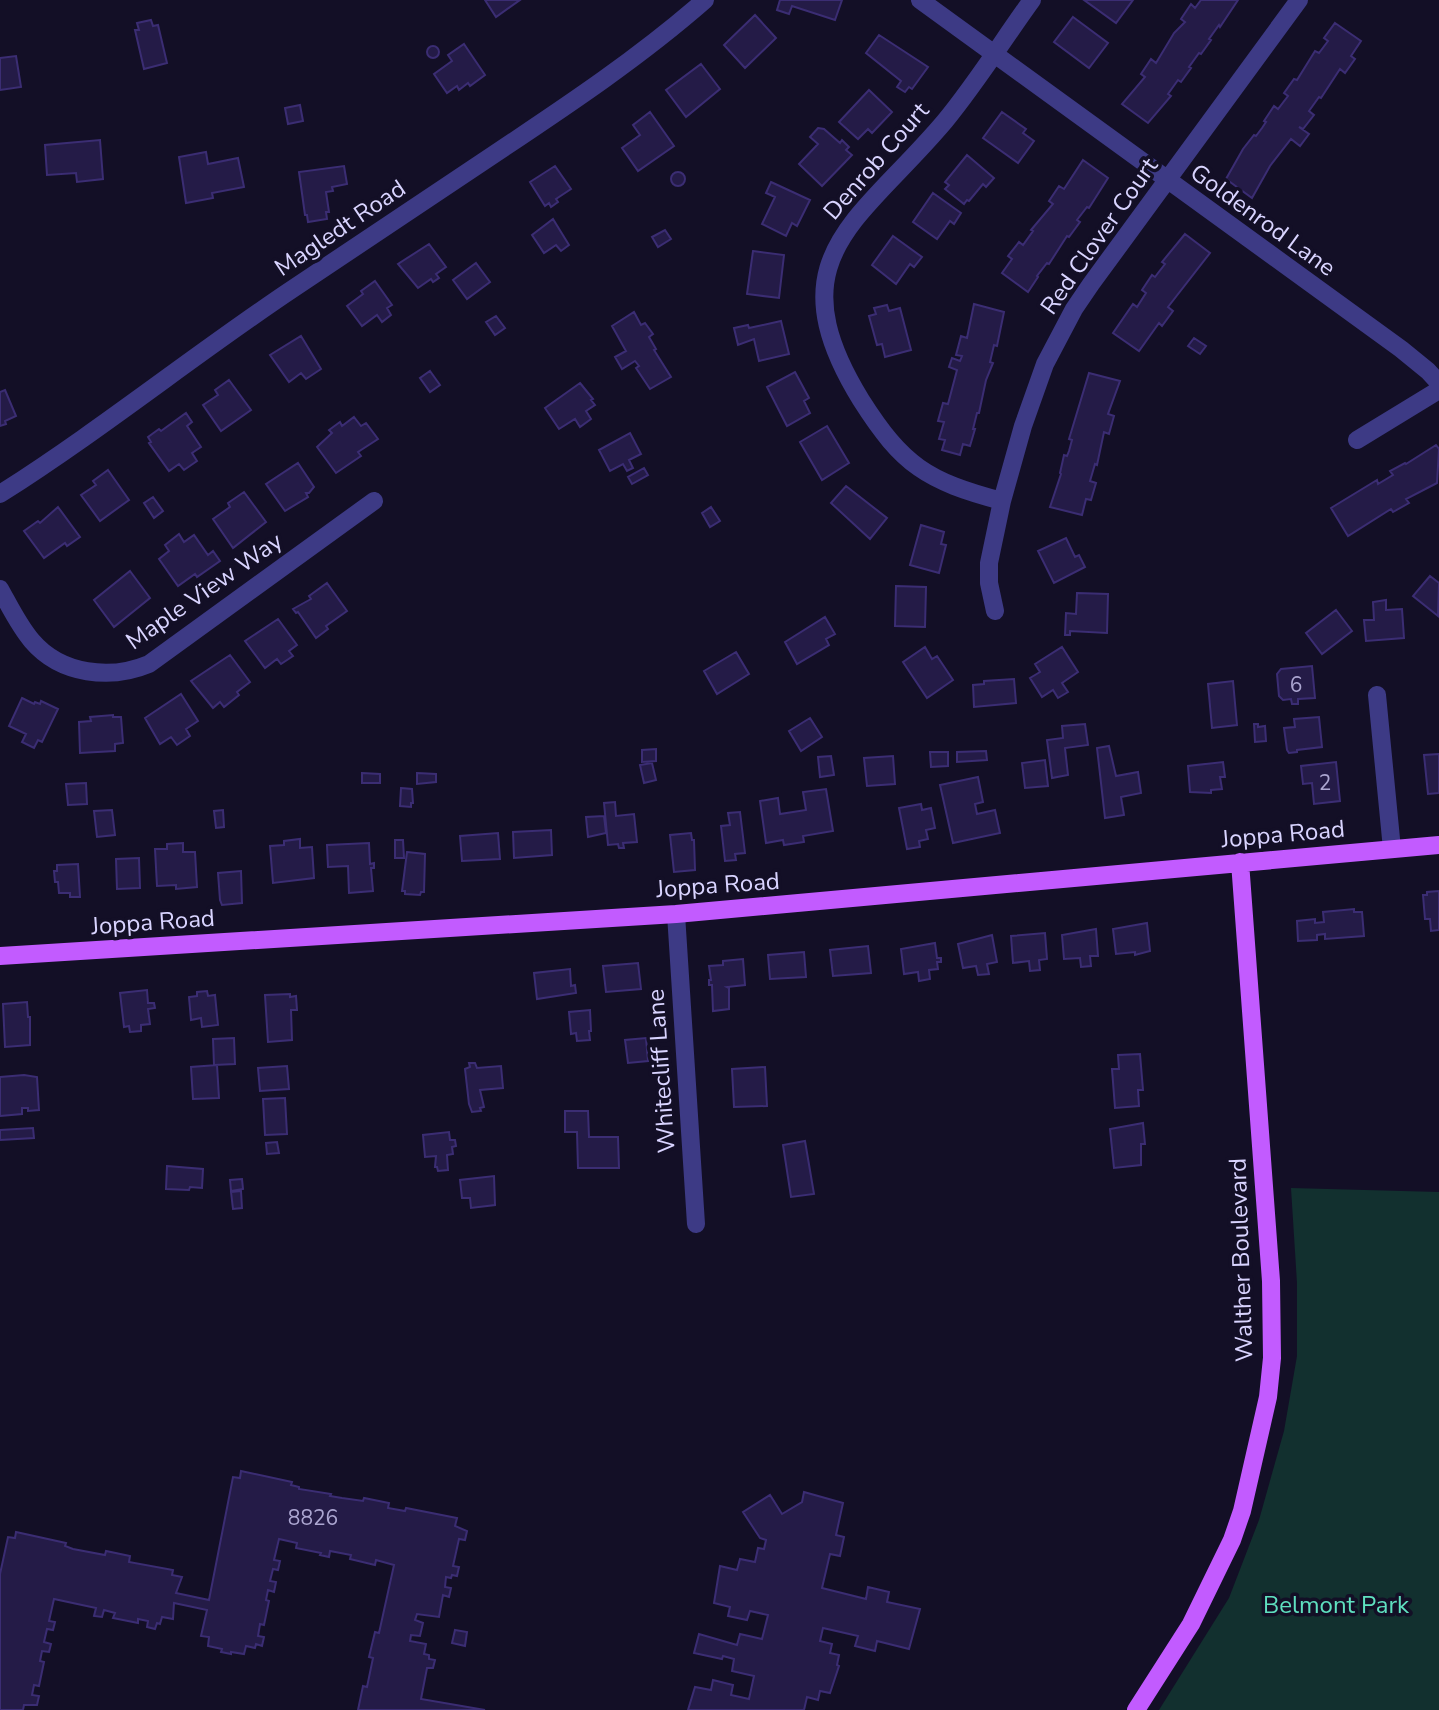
<svg xmlns="http://www.w3.org/2000/svg" width="1439" height="1710" font-family="'Nunito Sans',sans-serif">
<style>
.green{fill:#12302f}
.building{fill:#241b47;stroke:#3b2d73;stroke-width:2}
.lines{fill:none;stroke-linecap:round;stroke-linejoin:round}
.minor{stroke:#3d3a85;stroke-width:18}
.major{stroke:#c25bff;stroke-width:18}
.labels{text-anchor:middle;dominant-baseline:central;stroke-width:7;stroke-linejoin:round;paint-order:stroke}
.number-label{font-size:21px;fill:#aca6d1}
.street-label{font-size:24px;fill:#d9d4ff;stroke:#130f26}
.park-label{font-size:24px;fill:#5fe0c0;stroke:#130f26}
</style>
<rect width="100%" height="100%" fill="#130f26"/>
<path class="green" d="M1291 1188 1439 1192V1710H1159L1229 1598 1259 1520 1284 1431 1297 1356V1283Z"/>
<path class="building" d="M485 0H520L496 17Z
M780 0H842L835 20 792 6 789 14 777 10Z
M1084 0H1133L1116 23Z
M1201 0H1238L1220 27 1219 25 1209 39 1211 40 1201 54 1199 53 1189 67 1191 68 1181 82 1178 80 1168 94 1171 96 1148 123 1122 104 1145 77 1141 74 1151 59 1156 63 1174 33 1185 22 1181 19 1191 4 1195 8Z
M755 15 776 38 745 68 724 45Z
M1073 17 1108 43 1089 68 1054 42Z
M151 20 153 26 158 25 167 63 144 69 135 30H139L137 23Z
M1335 23 1361 41 1351 56 1355 59 1345 73 1340 69 1321 98 1319 97 1309 111 1314 115 1303 129 1299 127 1309 134 1300 146 1291 139 1270 166 1252 198 1226 179 1243 149 1254 135 1256 136 1262 128 1266 122 1264 121 1274 106 1278 109 1288 96 1284 93 1294 79 1297 80 1315 51 1319 53 1328 41 1324 38Z
M879 35 928 67 912 89 909 87 905 92 897 87 901 81 866 53Z
M464 44 485 75 470 86 468 83 459 90 457 86 447 93 434 74 452 61 448 55Z
M427 52a6 6 0 1 1 12 0a6 6 0 1 1-12 0Z
M16 56 21 87 0 90V58Z
M701 64 720 89 686 117 666 90Z
M869 90 892 112 872 133 868 129 858 139 839 122Z
M300 105 303 121 288 124 285 108Z
M650 112 674 146 638 171 622 148 640 135 633 125Z
M1002 112 1026 129 1023 133 1034 141 1018 163 983 138Z
M818 128 824 129 840 143 842 140 849 147 846 150 852 155 822 186 799 164 818 144 810 137Z
M100 140 103 179 77 182 76 173 47 175 45 145Z
M206 152 208 164 238 158 244 187 212 193 213 198 186 203 179 157Z
M967 155 994 178 986 187 983 184 969 201 967 200 964 204 945 189 949 185 945 182Z
M1083 160 1108 178 1089 208 1087 207 1077 220 1080 222 1069 237 1067 236 1049 264 1047 263 1037 276 1038 277 1028 292 1002 273 1012 259 1008 256 1019 242 1023 245 1033 231 1031 230 1053 204 1049 201 1059 186 1064 189Z
M344 166 347 184 332 187 333 191 326 192 329 212H326L327 219 308 222 307 215H305L299 172Z
M555 166 571 189 556 199 558 202 551 207 549 203 545 206 530 182Z
M671 179a7 7 0 1 1 14 0a7 7 0 1 1-14 0Z
M771 182 810 200 797 226 792 223 786 236 762 224 775 197 766 193Z
M933 193 961 213 954 224 950 221 937 239 913 222Z
M553 219 569 245 561 251 556 245 544 253 532 235Z
M665 230 671 239 658 247 652 237Z
M1185 234 1210 253 1168 307 1173 311 1162 326 1159 323 1139 351 1113 333 1133 304 1137 307 1146 293 1142 290 1152 275 1155 277 1158 273 1165 264 1162 262Z
M893 236 922 257 914 267 910 264 896 284 872 265Z
M429 244 446 267 436 274 439 278 433 282 431 279 418 288 398 264Z
M753 251 784 255 779 298 747 294Z
M476 263 490 282 467 299 453 280Z
M375 281 392 305 387 308 391 315 382 322 377 315 362 326 347 306 363 294 361 291Z
M974 304 1004 312 997 346 994 345 990 362 993 363 986 380 979 413H977L973 429H975L970 446 963 444 960 455 942 450 945 440 939 439 944 422 938 421 943 403 948 404 957 370 949 367 952 358 960 361 962 356 956 355 961 336 967 338Z
M887 305 889 311 900 308 911 350 885 357 882 344 877 345 869 316 876 314 874 308Z
M634 312 641 325 645 323 653 334 649 337 656 349 654 350 671 377 650 389 636 368 639 366 635 361 622 369 615 357 626 351 612 326Z
M496 316 505 328 495 335 486 322Z
M781 321 789 354 759 361 754 339 738 345 734 328 748 325 749 328Z
M301 336 321 369 306 379 301 373 289 382 270 355Z
M1194 338 1206 346 1200 354 1188 346Z
M430 371 440 385 430 392 420 378Z
M795 372 809 398 804 401 810 413 787 426 767 387Z
M1089 373 1120 381 1108 414 1114 416 1109 434 1104 432 1097 465 1095 464 1090 481 1096 483 1091 500 1086 499 1082 515 1050 507 1061 474 1060 473 1064 455 1067 456 1069 451 1072 440 1069 439Z
M229 380 251 410 221 431 203 405 218 395 215 390Z
M580 383 593 399 591 400 595 405 586 411 591 419 580 427 575 419 559 429 545 408Z
M5 390 16 416 5 421 6 424 0 426V392Z
M186 413 192 422 187 426 201 447 192 453 197 461 184 470 179 464 169 471 149 443 151 442 148 437 159 429 161 431Z
M354 417 361 426 366 423 378 439 358 452 361 456 336 473 317 447 332 433 329 430 340 422 342 426Z
M827 426 849 463 822 480 800 442Z
M630 433 641 454 629 460 633 468 627 471 623 464 610 471 599 450Z
M1436 445 1439 449 1437 483 1406 499 1409 503 1393 512 1391 509 1348 536 1331 508 1377 480 1378 484 1393 475 1390 471 1405 463 1406 464Z
M298 463 314 487 309 493H306L308 497 285 511 266 484Z
M644 468 648 475 632 484 628 477Z
M108 470 129 500 100 521 81 495 96 485 93 481Z
M846 486 887 518 870 539 831 503Z
M244 492 266 522 233 548 213 519 230 507 228 503Z
M153 497 163 511 154 518 144 503Z
M58 507 80 537 67 546 65 543 44 558 24 531 38 521 40 523Z
M711 507 720 521 710 527 702 513Z
M921 525 944 532 941 544 946 545 939 573 910 565Z
M179 534 184 542 194 535 208 555 213 551 220 561 197 577 195 574 178 586 159 559 169 551 165 545Z
M1066 538 1075 557 1079 555 1085 567 1054 583 1038 551Z
M130 571 150 598 114 627 94 600Z
M1430 576 1439 583 1438 616 1413 596Z
M327 583 347 611 326 626 328 629 316 638 298 612 296 613 293 609 311 599 309 596Z
M896 586 926 587 925 627 895 626Z
M1077 593 1108 594 1107 633 1070 631V635H1065L1066 613 1076 614Z
M1386 600V610L1402 609 1404 638 1366 641 1364 620H1374L1373 602Z
M1336 610 1352 631 1322 654 1306 633Z
M825 617 835 634 826 639 829 645 797 664 785 642Z
M278 619 297 645 289 651 293 656 281 664 277 659 265 668 245 641Z
M925 647 932 659 937 656 953 680 927 698 903 662Z
M1062 647 1078 672 1062 683 1068 692 1058 698 1053 690 1042 697 1030 678 1040 672 1035 664Z
M736 652 749 674 717 694 704 671Z
M230 655 250 682 237 692 239 695 224 707 220 702 213 708 191 681Z
M1312 666 1315 698 1298 699V704H1292L1291 699 1283 700 1279 696 1277 674 1281 669Z
M1014 679 1016 703 974 707 973 685 984 684V681Z
M1233 681 1237 725 1212 728 1208 684Z
M181 694 198 721 186 729 190 736 177 745 171 737 160 744 145 718Z
M22 698 34 704 35 702 40 704 41 701 58 709 42 742 38 740 34 748 22 742 26 734 9 726Z
M113 715V717H121L123 743 115 744V751L80 753 79 722 91 721 90 717Z
M1319 717 1322 747 1297 750V752L1289 753 1287 750 1284 728 1295 727 1294 719Z
M810 718 822 737 801 751 789 731Z
M1085 724 1088 745 1065 748 1068 775 1052 778 1047 740 1063 738 1062 726Z
M1254 724H1258V727L1265 726 1266 741 1255 742Z
M1109 746 1116 776 1138 772 1141 793 1121 797 1124 815 1105 818 1097 748Z
M656 749V761L642 762V750Z
M986 751 987 760 957 762V752Z
M930 752H948V766L931 767Z
M1439 754V793L1428 794 1424 755Z
M831 756 834 775 820 777 818 757Z
M893 756 895 784 867 786 864 758Z
M1045 760 1048 786 1025 788 1022 763Z
M1223 762 1225 777H1220L1222 789 1211 790V793L1190 792 1188 766Z
M1336 762 1340 801 1314 804 1312 783 1303 784 1301 766Z
M652 763 656 780 644 783 640 765Z
M362 773 380 774V783H362Z
M417 773 436 774V782L417 784Z
M978 777 983 802 975 804 977 814 995 810 1000 833 953 843 940 785Z
M86 783 87 804 68 805 66 784Z
M401 788 412 789 413 803H411V807L400 806Z
M826 789 833 831 803 836 804 842 784 845 783 840 766 843 760 801 778 798 780 814 806 810 803 792Z
M615 802 616 816 634 814 637 842 623 843 624 848H619L618 844 608 845 604 803Z
M921 804 922 810 931 808 935 828 926 830 928 839 919 841 920 847 907 849 899 808Z
M112 810 115 835 97 837 94 811Z
M223 810 224 827 216 828 214 811Z
M740 812 745 853 735 854 736 860 725 861 721 826 730 825 728 813Z
M604 816 606 833 588 837 586 817Z
M551 830 552 855 514 858 513 832Z
M498 833 500 859 462 861 460 836Z
M691 833 692 840H694L695 870 674 872 670 835Z
M300 839V848L312 847 314 878 273 883 270 846 284 845V841Z
M395 840H403L404 858H395Z
M183 843V852H195L197 887 176 889V885L157 886 155 849H167V844Z
M369 843 370 864 374 863V868H371L373 891 349 893 348 866 328 867 327 845Z
M407 852 425 854 424 892H421L420 895 405 894V891H402Z
M139 858 140 888 117 889 116 859Z
M78 864 80 897H70V893H59L58 882H55L54 871H57V865Z
M241 871 242 903 222 905 220 900 218 873Z
M1439 891V930L1431 931 1430 919H1425L1423 895H1427V892Z
M1354 909V912H1362L1364 936 1325 939V934L1317 935V940L1298 941 1297 921 1315 919V923L1324 922 1323 912Z
M1147 923 1150 951 1135 955V952L1116 954 1113 929Z
M1096 929 1098 956H1090L1091 966 1081 967 1080 958 1064 959 1062 935Z
M1045 933 1047 959 1039 960 1040 970 1030 971 1029 961 1013 963 1011 936Z
M992 935 997 962 987 964 989 974 978 975 976 966 963 968 958 944Z
M935 943 937 958H941V962H937L938 969 929 970 930 979 919 981 918 972 904 974 901 949Z
M868 946 871 973 833 976 830 950Z
M804 952 806 977 770 979 768 955Z
M743 959 745 985 727 987 729 988V1009L713 1011 712 985H709V980H711L709 966 723 965V961Z
M638 963 641 989 606 992 603 966Z
M570 969 571 986 575 985 576 993 537 999 534 973Z
M147 990 148 1003H154L155 1008 148 1009 150 1024 141 1025V1031L130 1032 129 1026 124 1027 120 993Z
M207 991 208 996 215 995 218 1025 202 1027 201 1018 191 1020 189 997 197 996V992Z
M290 994V997L296 996 297 1010H291L292 1040 268 1042 265 995Z
M27 1002 28 1017H30V1045L5 1047 3 1004Z
M590 1010 591 1031H589L590 1040 577 1041 576 1033 571 1034 569 1012Z
M234 1038 235 1064 214 1065 213 1039Z
M646 1038 648 1061 628 1063 625 1040Z
M1140 1054 1143 1090H1138L1139 1106 1115 1108 1112 1069H1119L1118 1055Z
M469 1063H475L477 1068 501 1066 503 1088 480 1090 484 1107 480 1108 481 1111 472 1112 469 1104 465 1069 470 1067Z
M217 1065 219 1098 193 1099 191 1067Z
M287 1066 289 1089 260 1091 258 1068Z
M765 1067 767 1106 734 1107 732 1069Z
M24 1075 37 1077 39 1110 28 1111V1108H22V1114L0 1116V1077Z
M285 1098 287 1134 265 1135 263 1099Z
M565 1111H588L589 1137H618L619 1168H578L577 1132H565Z
M1143 1123 1145 1144H1141V1165L1114 1168 1110 1129Z
M33 1128 34 1138 0 1140V1130Z
M449 1132 450 1140H455L456 1146 452 1147 453 1154 447 1155 448 1170 438 1171 437 1167H435L436 1156 425 1157 423 1135Z
M805 1141 814 1194 791 1197 783 1145Z
M277 1142 279 1153 267 1154 266 1143Z
M167 1166 203 1169 202 1188 190 1187 189 1190 166 1189Z
M494 1176 495 1205 471 1208 470 1198H462L460 1180Z
M242 1179 243 1189 231 1191 230 1180Z
M241 1191 242 1208 233 1209 231 1192Z
M241 1471 292 1482 291 1485 299 1487V1489L331 1494 330 1496 342 1498 363 1501 364 1498 389 1503 388 1508 405 1511 406 1508 457 1518 455 1526 467 1531 465 1540 459 1539 453 1566 459 1567 457 1576 452 1575 451 1578 446 1577 445 1587 451 1588 449 1597 443 1595 439 1617 417 1614 415 1620 423 1623 420 1636 411 1635 410 1641 426 1644 424 1654 429 1655V1659L435 1660 433 1668H427L421 1699 485 1710H358L363 1686 367 1687 373 1658 369 1657 375 1632 379 1633 394 1565 376 1560 375 1565 350 1559 351 1555 330 1551 329 1557 320 1555 321 1553 296 1548 297 1543 279 1539 274 1560 280 1561 278 1570 273 1569 270 1581 276 1582 274 1592 268 1590 266 1600 269 1601 264 1625 260 1624 258 1636 264 1637 262 1646 256 1644 255 1648 246 1646 244 1654 231 1652V1654L221 1652 222 1649 208 1646 209 1637 201 1636 207 1610 174 1603 173 1619 162 1617 160 1624 157 1623 155 1629 147 1627 148 1621 138 1619V1623L113 1618 115 1613 104 1610 102 1617 94 1616 96 1608 54 1599 49 1621 55 1622 53 1630 47 1629 44 1642 51 1644 49 1652 42 1651 40 1661 44 1662 39 1686 34 1685 32 1695 39 1696 37 1705H24L23 1710H0V1574L8 1537 15 1538 16 1532 66 1543 65 1546 73 1549 105 1555 106 1551 130 1556 129 1562 173 1570 172 1575 182 1577 176 1593 209 1600 233 1477 240 1478Z
M804 1492 843 1503 836 1535 844 1537 840 1556 830 1554 822 1588 866 1599 868 1587 889 1592 887 1602 920 1609 909 1649 877 1641 875 1651 855 1646 858 1636 823 1628 820 1641 832 1644 830 1653 839 1655 837 1665 839 1666 830 1693 820 1691 818 1700 807 1697 804 1710H688L695 1687 711 1690 713 1680 733 1685 731 1695 749 1699 754 1676 732 1671 734 1659 723 1656 722 1659 694 1653 699 1634 737 1645 740 1634 762 1639 768 1615 750 1611 747 1620 728 1616 730 1607 714 1603 720 1566 737 1570 740 1559 755 1562 758 1548 764 1549 766 1540 760 1538 743 1512 770 1495 782 1514 802 1502Z
M455 1630 467 1632 465 1646 452 1643Z"/>
<g class="lines">
<path class="minor" d="M920 0 1401 349 1428 371 1439 383
M1357 440 1439 390
M0 494C101 430 195 354 294 288 362 243 429 198 496 153 568 105 640 57 705 0
M1002 501C927 481 903 466 861 400 773 257 860 222 945 121 977 82 1003 40 1032 0
M0 589C10 607 19 626 32 641 61 675 111 680 149 664L374 501
M995 611 989 583V563L1002 501 1023 426 1045 364 1074 309 1091 284 1299 0
M1377 695 1392 849
M676 914 696 1224"/>
<path class="major" d="M0 956 676 914 1439 845
M1136 1710 1191 1624 1232 1540 1242 1511 1268 1397 1272 1358 1271 1281 1240 862"/>
</g>
<g class="labels">
<g class="number-label">
<text x="1296" y="685">6</text>
<text x="1325" y="783">2</text>
<text x="313" y="1518">8826</text>
</g>
<g class="street-label">
<text transform="translate(876 161) rotate(-49)">Denrob Court</text>
<text transform="translate(1263 220) rotate(36)">Goldenrod Lane</text>
<text transform="translate(340 228) rotate(-34)">Magledt Road</text>
<text transform="translate(1099 236) rotate(-55)">Red Clover Court</text>
<text transform="translate(204 591) rotate(-35)">Maple View Way</text>
<text transform="translate(1283 834) rotate(-5)">Joppa Road</text>
<text transform="translate(718 885) rotate(-4)">Joppa Road</text>
<text transform="translate(153 922) rotate(-4)">Joppa Road</text>
<text transform="translate(661 1071) rotate(-94)">Whitecliff Lane</text>
<text transform="translate(1241 1260) rotate(-92)">Walther Boulevard</text>
</g>
<g class="park-label">
<text x="1336" y="1605">Belmont Park</text>
</g>
</g>
</svg>
